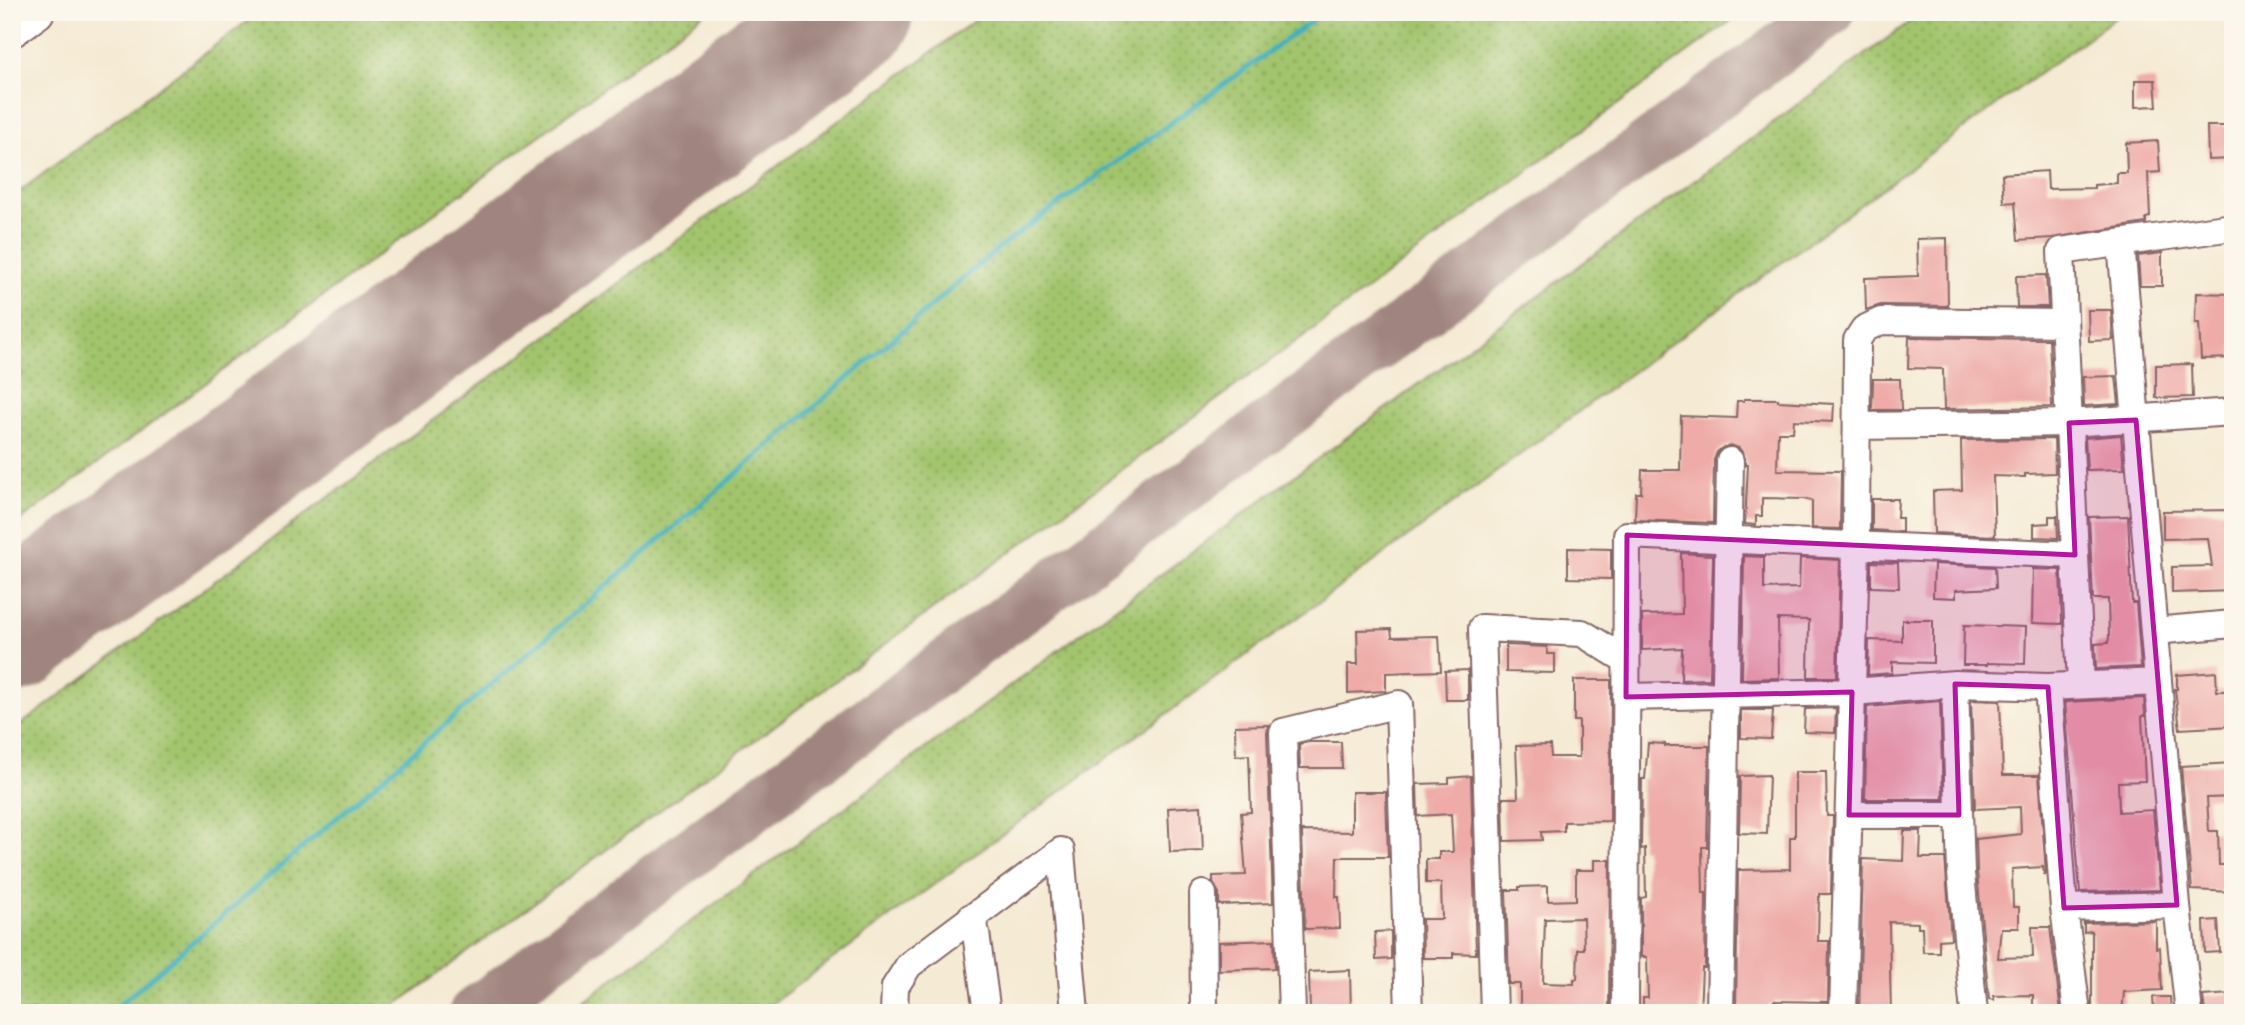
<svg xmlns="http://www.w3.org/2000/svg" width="2245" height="1025" font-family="'IM FELL DW Pica',serif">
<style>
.grass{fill:url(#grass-dots);stroke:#76724c;stroke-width:2}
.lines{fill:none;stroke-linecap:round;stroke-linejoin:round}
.stream{stroke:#40b0b9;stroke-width:5}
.taxiway{stroke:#a0847f;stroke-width:51}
.runway{stroke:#a0847f;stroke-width:124}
.building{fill:#eeaba7;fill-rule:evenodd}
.minor-casing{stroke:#866666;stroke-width:30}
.major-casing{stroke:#866666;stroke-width:37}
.minor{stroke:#fff;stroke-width:26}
.major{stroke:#fff;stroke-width:33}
.marked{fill:#b5179e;fill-opacity:0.2;stroke:#b5179e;stroke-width:5;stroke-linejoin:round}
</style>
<defs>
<pattern id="grass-dots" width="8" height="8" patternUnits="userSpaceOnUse" patternTransform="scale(1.75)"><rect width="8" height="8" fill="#a2c46d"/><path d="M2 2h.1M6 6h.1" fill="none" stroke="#869f5a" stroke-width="1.8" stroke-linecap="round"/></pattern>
</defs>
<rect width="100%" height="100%" fill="#fbf7ec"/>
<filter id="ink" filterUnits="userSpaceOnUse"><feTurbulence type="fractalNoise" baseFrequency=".0143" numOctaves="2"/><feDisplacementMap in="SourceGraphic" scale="14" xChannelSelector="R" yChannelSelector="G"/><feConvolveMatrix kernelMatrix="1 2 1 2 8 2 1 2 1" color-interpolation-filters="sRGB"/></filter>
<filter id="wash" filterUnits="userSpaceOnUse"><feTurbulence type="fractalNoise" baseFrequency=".00686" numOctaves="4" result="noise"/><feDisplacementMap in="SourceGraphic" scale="28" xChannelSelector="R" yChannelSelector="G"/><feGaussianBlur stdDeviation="1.57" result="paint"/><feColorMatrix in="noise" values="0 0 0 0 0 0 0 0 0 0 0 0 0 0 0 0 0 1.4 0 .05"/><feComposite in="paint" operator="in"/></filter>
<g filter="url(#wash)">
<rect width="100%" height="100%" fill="#f5ead3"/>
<path class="grass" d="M260 12H706L12 527V197Z
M986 12H1743L385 1013H12V731Z
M1923 12H2123L759 1013H567Z"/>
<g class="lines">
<path class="stream" d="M110 1013 1001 246 1324 12"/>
<path class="taxiway" d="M474 1013 1829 12"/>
<path class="runway" d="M12 631 851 12"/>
</g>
<g id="blocks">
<path class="building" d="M2135 80H2155L2157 106 2135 107Z
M2207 126H2233V159L2208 160Z
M2158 141 2160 172 2148 173 2150 217 2146 218V223L2052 238 2018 240 2015 202 2004 203 2002 174 2047 171 2048 189 2094 188V185L2117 183V173H2127L2126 143Z
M1947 238 1948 306 1881 305 1866 310 1865 278 1918 276 1917 239Z
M2162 253V286H2140L2138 256Z
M2046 275 2048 307H2017L2016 276Z
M2196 293 2233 294V358L2201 359 2199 323H2195Z
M2088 310H2111L2113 340 2089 341Z
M1909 337 2049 339 2052 407 1944 409 1943 369 1908 368Z
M2192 364 2193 397 2156 398V365Z
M2116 376 2119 404 2084 406 2083 377Z
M1873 379H1900L1901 410H1872Z
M1744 399H1778V401L1834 404 1833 422 1794 420 1793 432H1778L1777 470 1841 471 1840 529 1812 528V501L1804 499 1762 498V516H1756V525L1745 524 1748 465H1746L1743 453 1739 448 1731 445 1722 448 1717 452 1714 460 1713 523 1635 520 1636 493H1641L1642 470H1680L1681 416 1736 418 1737 401H1744Z
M2121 435 2124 469 2087 470 2085 438Z
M2054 439 2055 473 2025 474V477L1993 476 1995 536 1934 533 1933 491 1962 490 1961 440Z
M1872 499H1898L1897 518H1902V532L1872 530Z
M2233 510V591L2172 593V567L2212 566 2208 538 2163 539V511Z
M2049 516H2057L2058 538 2034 537V524L2049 523Z
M2128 516 2132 603H2136L2141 667 2096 669 2095 644 2108 643 2109 638 2108 599H2093L2089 517Z
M1568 548 1611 549V579L1568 578Z
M1681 553 1713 555 1710 679 1681 680 1682 648 1642 650V615L1682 614Z
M1744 556 1764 557V589L1799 588 1800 558 1840 560 1837 677H1808L1809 620 1778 619 1779 678 1742 679Z
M1871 562 1898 563 1899 588 1871 587Z
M1934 564 1995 567 1996 588 1956 590V598L1933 597Z
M2033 569 2060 570 2062 624 2032 623Z
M1902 620H1933V663L1892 662V673L1868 675 1869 640 1902 641Z
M1964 625 2026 627 2025 664 1987 663V665H1963Z
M1391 629 1392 637 1439 636 1441 671 1386 673V691L1348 693V664H1358L1357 630Z
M1506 645 1547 647V654H1555V673L1506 672Z
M1468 670V700H1446L1445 671Z
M2216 672 2217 691H2233V726L2180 729 2175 689H2177V675Z
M1574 680H1611L1610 821 1564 822V831L1541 832 1542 840 1504 841 1503 798H1518L1516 746 1550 745 1551 757H1579V721H1574Z
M2144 698 2145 716H2142L2145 781 2118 782 2119 812 2153 810 2160 890 2080 892 2065 702Z
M1971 700 2000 701 2003 775H2039L2046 874H2044L2043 867 2012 869 2013 907H2019V928H2001L1998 958 2033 957 2032 927H2050L2061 1012 2033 1013V995L1994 996V1000L1989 999 1977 872 1976 839 2021 834 2020 807 1975 809Z
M1940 701 1943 799H1865L1867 707Z
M1836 708 1835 733 1804 732 1805 709Z
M1741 710H1773L1771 739 1741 738Z
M1269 725 1267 732 1273 903 1219 905V893L1213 883V876L1246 875 1241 813 1251 812 1249 755 1236 756 1235 726Z
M1309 742H1341L1342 768H1300L1299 744Z
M1648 743 1665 744V746H1709L1707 847H1702L1703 893H1706L1705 968H1702L1700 1013H1643V998H1648L1647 957H1641V898L1646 897 1645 848 1641 849 1642 779H1645Z
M2233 763V797L2207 798 2209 831H2218L2219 865H2233V892L2192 890 2181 766Z
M1795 772H1826L1827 816H1833L1831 894H1819L1818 941H1829L1828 1002 1774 1001 1775 1005H1769V1008L1736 1009 1738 870 1790 869V837H1795Z
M1769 775 1767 834 1739 833 1740 776Z
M1471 776 1476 954 1453 953V958H1423L1422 919H1442L1441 883H1426V859H1439V852H1453L1451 814 1418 816 1417 784 1449 783V778Z
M1352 792H1386L1388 857H1337L1336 897H1339L1340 928 1305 929 1302 831 1352 832Z
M1201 806 1203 851 1170 852 1168 808Z
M1904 831H1921L1920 858H1945L1951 939 1939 940V952H1923L1922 927H1918V923L1889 922 1891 1013H1859L1863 859 1903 861Z
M1594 860H1610L1609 1013H1574V1009L1520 1008V984H1509L1506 890H1519V887L1548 886V901L1576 900V870H1594ZM1583 918 1584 949H1578L1577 979H1574V984L1543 983 1545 919Z
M2218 920 2220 952 2205 953 2204 921Z
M2156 921V948L2160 947 2162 990 2124 992 2122 1013H2092V931L2084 932V923Z
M1391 931V959L1376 960 1375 932Z
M1274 940 1275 968 1219 970V942Z
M1350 970 1351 1013H1310L1309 972Z
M2231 994 2232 1013H2205L2203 996Z
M2153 997H2170L2171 1013H2154Z"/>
</g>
</g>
<g filter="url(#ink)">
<use href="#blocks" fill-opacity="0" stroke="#866666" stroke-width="2"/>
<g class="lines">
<g class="minor-casing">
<path id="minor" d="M2121 243 2177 905 2189 1013
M1857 426 2069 423 2233 412
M2154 631 2233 624
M1955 684 1961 873 1974 1013
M2081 685 2061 251 2233 227
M2048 687 2064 908 2077 1013
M1626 697 1852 692 1955 684 2048 687 2158 682
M1849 815H1959
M1061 851 1075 1013
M1203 894 1204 1013
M2064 908 2177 905
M971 917 976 933 987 1013
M894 1013 895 987 909 965 1061 851
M1292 1013 1283 732 1399 704 1409 1013
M1494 1013 1482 628 1582 633 1626 660
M1625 1013 1627 535 2075 555
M1720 1013 1730 461
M1843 1013 1856 547 1857 340 1864 329 1881 321 2064 323"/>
</g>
<g class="major-casing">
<path id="major" d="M12 30 37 12"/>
</g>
<use href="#minor" class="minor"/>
<use href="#major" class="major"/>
</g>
</g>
<path class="marked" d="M2136 420 2177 905 2064 908 2048 687 1955 684 1959 815H1849L1852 692 1626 697 1627 535 2075 555 2069 423Z"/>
<rect width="2245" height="1025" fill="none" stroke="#fbf7ec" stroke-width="42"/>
</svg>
